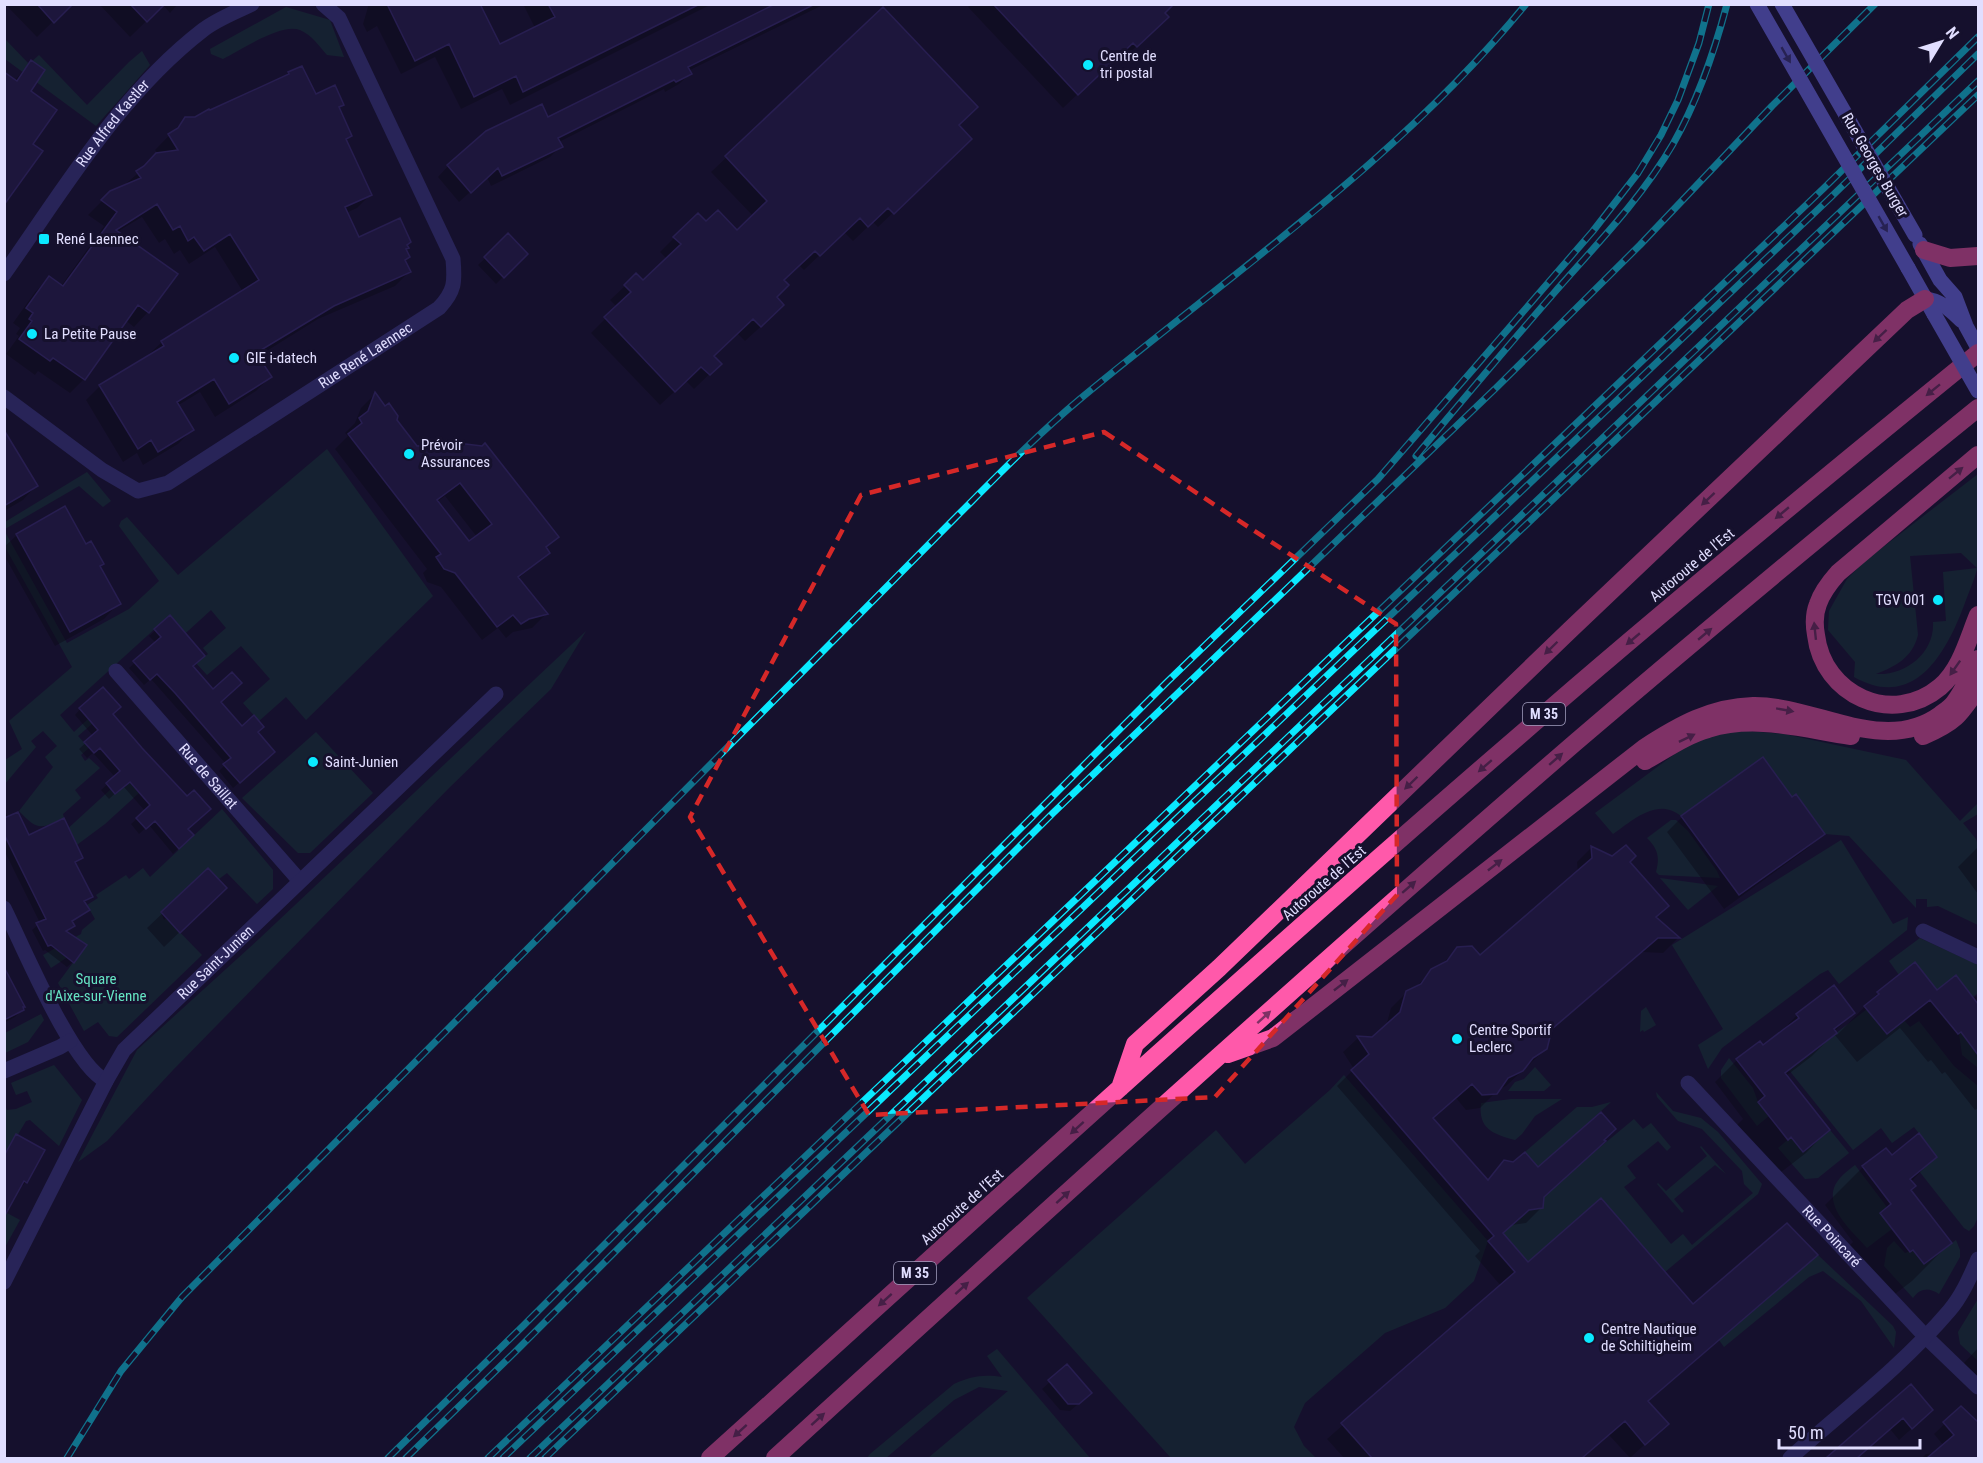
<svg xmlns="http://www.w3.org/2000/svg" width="1983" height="1463" font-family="'Roboto Condensed',sans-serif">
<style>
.green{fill:#143736;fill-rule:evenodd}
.shadow{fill:#0007;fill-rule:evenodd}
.building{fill:#271d4f;stroke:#3d2f7b;stroke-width:1.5;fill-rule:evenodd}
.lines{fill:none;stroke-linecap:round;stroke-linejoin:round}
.street{stroke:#3e3c8d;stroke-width:15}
.secondary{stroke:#7775ff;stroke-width:15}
.highway{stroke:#ff59aa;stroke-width:18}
.rail-casing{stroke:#0ae9ff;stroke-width:7}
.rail{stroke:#16112d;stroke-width:4.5;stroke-dasharray:14;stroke-linecap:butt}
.secondary-bridge{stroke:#7775ff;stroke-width:15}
.oneway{fill:#3d3981}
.oneway2{fill:#7f3165}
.marked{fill:none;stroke:#d62828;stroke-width:4.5;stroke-dasharray:12 8;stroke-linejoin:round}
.poi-dot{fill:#0ae9ff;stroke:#16112d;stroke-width:2}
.labels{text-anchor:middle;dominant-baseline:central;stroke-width:6;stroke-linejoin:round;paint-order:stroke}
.shield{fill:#16112d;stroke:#a4a0c0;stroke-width:1.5}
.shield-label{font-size:14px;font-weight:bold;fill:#e1deff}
.poi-label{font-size:15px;fill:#e1deff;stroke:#16112d;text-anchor:start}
.street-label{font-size:15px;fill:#e1deff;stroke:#16112d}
.park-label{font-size:15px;fill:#65e3c3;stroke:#16112d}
</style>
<rect width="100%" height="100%" fill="#16112d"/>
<path class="green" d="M286 7 330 20 344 57 327 55C319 46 312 35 300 30 281 23 241 50 223 59L211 54 210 49Z
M5 39 29 64 39 55 87 105 129 62 142 51 150 65 96 126 5 59Z
M327 449 433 596 306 720 286 697 259 721 243 703 270 679 241 646 207 675 196 663 208 654 203 648 226 628 211 610 177 641 169 632 178 624 170 615 60 715 74 732 88 719 92 724 78 736 89 748 81 755 85 761 89 758 100 768 75 790 81 798 63 814 64 818C40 829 38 831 19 811L53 767 45 757 57 746 43 731 31 741 36 747 5 784V760L22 749 9 721 72 667 5 547 4 530 67 643 129 609 159 581 119 526 121 521 127 517 178 575Z
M87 472 111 501 103 507 79 486 5 529V522Z
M1978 474C1978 496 1978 517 1978 539 1978 547 1980 558 1978 566 1975 578 1970 589 1966 600 1948 650 1916 712 1854 677L1855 662 1828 630 1829 611 1847 579 1865 561ZM1961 553 1977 568 1943 572 1946 621 1933 622C1935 653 1905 676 1876 674 1896 666 1912 658 1918 635L1910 556Z
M586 631 551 689 449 788 173 1070 107 1141 78 1162 137 1050 260 938Z
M1736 730 1784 734 1906 760 1960 821 1978 803V814L1963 823 1976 839 1978 845V925L1938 906 1927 907V899H1916V908L1849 836 1825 834 1739 895 1681 816C1658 797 1634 819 1613 834L1595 813 1683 748 1708 736Z
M316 732 373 793 310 853H298L242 798Z
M129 782 139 793 105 824 74 847 63 833 111 789 116 794Z
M222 809 273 870V889L257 904 227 873 219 879 208 868 161 912 164 920 166 918 202 955 117 1037 109 1036 98 1022 84 1031 58 983 86 945 51 968 43 955 81 934 82 930 95 919 87 905 98 898 96 895 126 875 129 879 143 868 150 877Z
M1671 820H1676L1688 831 1717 871 1720 878 1659 875 1656 872C1660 857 1658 849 1647 838Z
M1841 840 1893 924 1908 917 1907 930 1839 984 1828 970 1820 974 1722 1048 1708 1069 1698 1045 1723 1029 1672 945Z
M1623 853 1669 906 1653 920 1669 936 1665 938 1659 937 1548 1033 1551 1036 1547 1049 1533 1058 1523 1071 1508 1078 1497 1094 1482 1095 1471 1084 1433 1118 1490 1183 1502 1162 1505 1160 1512 1163 1577 1107H1592L1611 1102 1547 1160 1575 1168 1634 1119 1643 1129 1651 1123 1671 1147 1667 1151 1658 1141 1627 1166 1636 1178 1624 1187 1671 1244 1683 1234 1692 1245 1753 1193 1744 1184 1742 1171 1702 1129 1678 1121 1657 1097 1656 1092 1673 1111 1701 1118 1718 1132 1762 1184 1758 1194 1665 1272 1601 1198 1528 1262 1501 1230 1491 1233 1351 1070 1374 1050 1368 1037H1372L1404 1008 1402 1005 1406 991 1421 984 1431 969 1447 961 1457 947 1472 946 1480 954 1592 858 1603 861Z
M1660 878 1718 886 1688 910Z
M1920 938 1978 965V996L1977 994 1973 997 1956 975 1937 990 1915 962 1899 975 1889 961Z
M1646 1007 1656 1025 1644 1032 1643 1030 1640 1032 1641 1011Z
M1867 1009 1887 1034 1904 1020 1910 1027 1919 1021 1954 1066 1978 1086V1217L1974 1226 1969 1231 1964 1228 1919 1171 1937 1157 1914 1127 1892 1143 1881 1128 1853 1150 1789 1070Z
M41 1014 44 1020 28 1042 5 1053V1033Z
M1961 1032 1971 1046 1975 1044 1978 1048V1068L1962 1055 1959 1034Z
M1729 1058 1753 1088 1758 1102 1769 1116 1757 1126 1721 1078V1070Z
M54 1065 82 1100 59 1146 30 1120 26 1121 5 1156 4 1104 7 1110 16 1109 32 1102 27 1091 16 1095 11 1083Z
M1535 1067 1551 1085 1544 1091H1508L1515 1082 1524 1079Z
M1344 1075 1488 1241 1474 1281 1445 1308 1385 1333 1305 1403 1294 1427 1304 1446 1316 1458H1171L1027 1298 1216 1130 1245 1164 1330 1090Z
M1511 1099H1562L1535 1116 1522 1134 1515 1140C1493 1134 1478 1129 1481 1103Z
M1830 1130 1849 1153 1818 1178 1805 1179 1778 1148 1791 1137 1803 1152Z
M1701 1146 1726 1174 1715 1165 1674 1199 1684 1211 1682 1213 1657 1184 1658 1183 1666 1191 1707 1156 1700 1147Z
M1855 1165 1887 1207 1880 1213 1892 1229 1867 1248C1852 1231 1818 1203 1840 1178 1844 1173 1850 1169 1855 1165Z
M5 1212 20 1220 5 1247Z
M1956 1240 1960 1250V1257L1939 1294C1929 1287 1920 1288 1913 1298L1884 1266 1887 1248 1894 1241 1905 1253 1913 1250 1925 1264Z
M1818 1255 1893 1326 1896 1332 1894 1348 1861 1301 1823 1271 1809 1277 1724 1347 1719 1340Z
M1978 1299V1361L1960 1344 1958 1332Z
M997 1349 1090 1458H928L1008 1391 979 1387 954 1400 886 1458H867L870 1454 954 1384C971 1376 984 1374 1002 1377L987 1356Z"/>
<path class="shadow" d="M5 4H71L37 37Z
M99 4H178L170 13 163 5 130 37Z
M367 4H408L499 46 535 28 523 4H712L510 105 502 89 461 109 435 57 401 74 377 26 367 32 363 24 368 7Z
M779 4H825L688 71 690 74 679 84 665 92 664 89 559 142 561 146 550 157 491 186 487 177 459 202 438 177 448 166Z
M971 4H1172L1164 13 1153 31 1122 60 1118 56 1063 108 968 7Z
M883 9 957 125 956 153 878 227 873 222 853 241 844 232 804 270 799 265 782 281 768 320 745 341 737 333 712 356 720 364 694 389 686 381 660 405 591 333 617 307 610 300 625 286 636 275 643 282 667 259 660 252 674 238 706 223 737 232 753 216 711 172Z
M31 62 29 91 4 202 14 81Z
M289 74 315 96 342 105 338 109 350 135 345 140 371 194 357 208 346 213 359 239 406 246 404 261 409 272 395 286 318 319 257 357 270 377 256 391 215 417 200 392 177 406 192 430 178 444 143 465 137 453 123 462 86 400 100 386 148 357 147 356 162 342 243 292 215 247 189 264 180 250 174 254 165 239 159 243 142 217 117 232 148 312 134 327 125 320 84 379 70 393 38 371 35 375 6 354 19 336 16 334 20 328 13 323 35 292 49 278 61 286 104 226 88 215 111 192 123 186 143 169 158 154 155 150 186 118 195 119 285 78Z
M508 236 526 254 496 284 478 265Z
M375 394 416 448 446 447 450 443 482 447 557 536 545 548 548 553 518 579 546 614 532 628 513 632 506 638 498 628 482 640 441 587 427 582 423 573 427 569 335 449 348 436 345 433 355 423 361 408ZM445 496 477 537 469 543 437 502Z
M4 441 36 486 23 500 4 511Z
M17 535 119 603 104 619 55 646 4 555V547Z
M170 617 192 666 242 728 256 732 267 758 233 788 219 771 226 764 151 679 144 685 129 668 156 643 149 636Z
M80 709 112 714 186 830 192 835 173 854 149 825 139 834 131 824 145 811 123 786 109 799 101 790 115 777 93 753 87 758 79 749 93 736 75 715Z
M1791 799 1823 833 1808 848 1724 909 1667 832 1682 817Z
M4 809 9 818 28 837 82 858 74 864 91 896 83 903 88 910 71 922 73 926 66 933 73 962 67 967 45 950 43 951 32 930 40 923 4 850Z
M1978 847V894L1958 867Z
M1591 848 1612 858 1629 862 1655 918 1678 938 1663 953 1642 952 1550 1031 1546 1049 1506 1086 1498 1090 1480 1108 1466 1110 1456 1098 1432 1119 1486 1181 1504 1162 1542 1198 1541 1208 1526 1223 1512 1225 1502 1234 1528 1264 1692 1307 1816 1255 1647 1402 1667 1424 1630 1458 1609 1435 1582 1458H1344L1327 1439 1501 1286 1475 1256 1480 1251 1337 1086 1354 1069 1343 1052 1358 1038 1372 1039 1386 1026 1391 1008 1407 992 1414 989 1432 970 1441 965 1457 949 1480 957 1578 873 1577 862Z
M208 870 210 903 164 947 147 928Z
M1915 964 1937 992 1973 999 1976 996 1978 999V1108L1975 1110 1945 1072 1942 1074 1931 1060 1928 1062 1900 1028 1857 1062 1834 1034 1812 1056 1786 1076 1828 1130 1806 1153 1780 1173 1737 1125 1743 1119 1715 1082 1737 1060 1763 1047 1775 1038 1797 1015 1853 1013 1834 1032 1837 1035 1878 993Z
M4 986 22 1010 15 1017 4 1023Z
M16 1136 26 1182 20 1188 4 1213V1153Z
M1886 1150 1891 1157H1935L1911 1182 1910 1190 1950 1243 1912 1281 1886 1301 1843 1252 1853 1242 1825 1205 1863 1167Z
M1978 1348V1383L1964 1363Z
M1067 1366 1083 1400 1070 1411 1060 1410 1042 1389Z
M1911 1386 1919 1422 1899 1440 1890 1429 1856 1458H1827Z
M1961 1408 1978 1424V1458H1922L1926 1454 1935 1453 1944 1446 1934 1434Z"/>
<path class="building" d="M37 4H73L54 23Z
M130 4H165L147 22Z
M387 4H480L500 44 555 17 548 4H700L523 92 516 76 474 97 449 44 415 61Z
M775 4H815L688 67 692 74 676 82 674 80 558 138 563 147 502 176 498 168 471 193 447 165 486 131 542 104 548 117Z
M993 4H1174L1165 13 1169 17 1137 47 1133 43 1078 95Z
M883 7 978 107 959 125 972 139 894 214 888 208 868 227 860 218 820 256 815 251 784 280 789 285 777 297 784 305 761 327 753 319 714 356 722 364 710 375 701 367 675 392 604 317 631 292 624 285 636 273 643 280 681 244 673 237 698 213 706 221 718 210 737 230 767 201 725 156Z
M31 60 45 70 31 91 57 110 33 144 43 151 4 205V72L17 81Z
M302 66 316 94 335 85 344 105 339 107 352 136 346 139 372 195 345 207 359 237 400 218 411 242 407 245 409 248 406 249 410 257 405 260 411 272 334 306 256 353 272 377 229 404 214 379 177 402 194 430 158 452 151 440 138 449 99 385 164 346 161 341 259 280 230 234 204 251 194 237 188 241 180 226 173 230 157 204 116 230 178 274 149 313 138 305 85 380 53 358 50 361 19 339 32 321 29 319 33 313 26 308 49 276 63 286 117 212 101 200 110 191 141 178 136 171 144 166 156 153 178 150 168 134 178 128 185 117H195L209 109 210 110 289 74 288 72Z
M508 233 528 254 504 278 484 257Z
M375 392 385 406 389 403 398 416 397 420 417 446 452 445 449 442 482 446 485 443 559 537 546 547 550 553 518 577 548 614 529 619 521 624 513 615 497 627 455 573 444 569 436 557 441 554 348 434 362 423 359 418 368 411ZM460 483 492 524 469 541 437 500Z
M4 430 38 486 4 506Z
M65 506 86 544 91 541 104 564 100 566 121 604 70 632 16 534Z
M170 615 205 656 193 666 213 689 232 672 242 683 221 702 242 726 254 715 264 727 258 732 275 752 240 783 223 764 231 758 175 693 157 674 150 680 133 661 161 637 154 629Z
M103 687 121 707 113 714 142 748 187 796 194 790 211 809 188 829 194 835 179 849 155 821 146 829 136 818 150 805 130 782 115 794 106 783 120 771 100 748 94 753 84 742 98 730 79 708Z
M1763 757 1792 797 1796 794 1825 834 1739 895 1681 816Z
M18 812 29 835 64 818 83 858 75 862 93 897 84 901 90 910 72 921 75 926 66 931 87 945 74 963 51 945 48 946 36 923 46 919 4 834V818Z
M1626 845 1636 856 1630 862 1669 906 1656 917 1680 938H1658L1552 1029 1547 1049 1533 1058 1523 1071 1508 1078 1497 1094 1482 1095 1472 1084 1433 1118 1488 1180 1504 1160 1513 1162 1525 1152 1538 1167 1601 1112 1616 1129 1604 1140 1606 1141 1544 1197 1543 1208 1529 1210 1503 1233 1528 1262 1601 1198 1693 1304 1787 1223 1818 1255 1648 1401 1669 1424 1645 1445 1625 1421 1582 1458H1372L1341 1423 1515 1272 1488 1241 1494 1236 1351 1070 1369 1054 1357 1036 1372 1037 1400 1012 1406 991 1421 984 1431 969 1447 961 1457 947 1472 946 1480 955 1592 858 1591 846 1612 856Z
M208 868 227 888 180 933 161 912Z
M1915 962 1937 990 1956 975 1978 1004V1055L1961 1032 1958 1034 1930 1000 1887 1034 1864 1006 1879 994 1877 992Z
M4 967 25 1007H23L24 1010 4 1020Z
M1834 985 1855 1013 1834 1029 1837 1033 1785 1073 1830 1130 1803 1152 1791 1137 1788 1140 1758 1102 1765 1096 1736 1059 1760 1041 1763 1045 1784 1029 1799 1018 1796 1014Z
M1919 1133 1937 1157 1910 1179 1916 1186 1911 1190 1952 1243 1924 1264 1913 1250 1910 1252 1880 1213 1891 1204 1862 1166 1886 1148 1892 1155Z
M16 1134 45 1150 27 1183 24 1181 4 1217V1156Z
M1067 1364 1092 1393 1079 1404H1068L1048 1380Z
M1911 1384 1933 1410 1912 1429 1903 1418 1857 1458H1826Z
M1961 1406 1978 1422V1458H1927L1954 1435 1943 1422Z"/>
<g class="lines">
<g class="street">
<path id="s1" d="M4 274C64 189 120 94 203 30 217 19 236 12 252 4"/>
<path id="s2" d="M4 397 102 470 138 491 168 483 439 308C455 291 455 282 453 259L339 18 323 4"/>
<path id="s3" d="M116 671 299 880"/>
<path d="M4 908C23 946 72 1065 106 1081"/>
<path d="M1923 931 1978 957"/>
<path d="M4 1071 60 1047 70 1041"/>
<path id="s4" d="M1688 1083 1925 1336 1978 1387"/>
<path id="s5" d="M4 1282 106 1081 124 1050 496 694"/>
<path d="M1790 1458C1843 1411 1903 1365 1949 1311 1962 1296 1970 1277 1978 1259"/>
</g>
<path class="secondary" d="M1920 244 1940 280 1955 297 1966 326 1978 348
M1908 268 1934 314
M1925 299C1942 301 1950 310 1962 321"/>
<path class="highway" d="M1924 250 1950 258 1978 256
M1978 455 1838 573C1830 582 1822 592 1818 604 1814 614 1814 624 1816 635 1823 695 1892 727 1940 687 1961 669 1968 639 1978 615
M1923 736C1955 722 1959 716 1978 688
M1645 761C1665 750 1686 735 1708 729 1755 714 1803 729 1851 736
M1228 1054 1273 1038 1644 748C1678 726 1711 707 1753 706 1815 705 1883 756 1940 715 1945 711 1950 708 1954 703 1964 690 1971 674 1978 659
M1120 1088 1135 1044 1219 968 1570 630 1907 310 1925 299
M710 1458C988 1207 1265 954 1549 710 1690 588 1834 470 1978 353
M775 1458C1039 1217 1305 976 1577 741 1709 628 1843 517 1978 408"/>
<g class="rail-casing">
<path id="rail" d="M1416 456C1461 402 1507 347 1554 293 1596 245 1641 199 1673 144 1698 100 1714 53 1727 4
M67 1458 121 1371 182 1297 958 515C998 475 1037 435 1080 399 1233 272 1400 159 1526 4
M388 1458 524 1325 1168 681 1378 479 1593 231 1638 173 1661 135 1678 100 1699 43 1709 4
M406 1458 516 1351 1053 813 1497 387 1640 245 1772 106 1875 4
M488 1458 1824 188 1978 37
M503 1458 1830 198 1978 54
M530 1458 1978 81
M545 1458 1978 95"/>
</g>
<use href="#rail" class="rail"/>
<path class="secondary-bridge" d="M1757 4 1908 268
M1782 4 1915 235
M1934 314 1978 391"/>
</g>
<defs><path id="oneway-solid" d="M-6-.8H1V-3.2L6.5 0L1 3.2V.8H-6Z" transform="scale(1.5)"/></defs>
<g class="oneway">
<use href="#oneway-solid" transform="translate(1786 55) rotate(60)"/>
<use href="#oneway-solid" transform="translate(1883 224) rotate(60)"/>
</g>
<g class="oneway2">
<use href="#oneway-solid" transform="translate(1880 336) rotate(137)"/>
<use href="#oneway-solid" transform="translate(1933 390) rotate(141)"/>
<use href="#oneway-solid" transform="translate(1956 473) rotate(-39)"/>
<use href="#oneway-solid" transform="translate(1708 499) rotate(137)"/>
<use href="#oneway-solid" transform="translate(1782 513) rotate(140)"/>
<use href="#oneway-solid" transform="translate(1815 631) rotate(-96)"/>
<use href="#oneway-solid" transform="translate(1705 634) rotate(-40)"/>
<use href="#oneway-solid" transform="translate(1633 639) rotate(140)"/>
<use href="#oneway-solid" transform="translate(1551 648) rotate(136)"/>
<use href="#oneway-solid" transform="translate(1955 668) rotate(125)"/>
<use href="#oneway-solid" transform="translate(1785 710) rotate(10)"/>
<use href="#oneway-solid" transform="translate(1687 738) rotate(-26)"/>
<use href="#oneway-solid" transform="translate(1556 759) rotate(-41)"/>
<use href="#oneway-solid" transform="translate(1485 766) rotate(139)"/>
<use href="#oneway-solid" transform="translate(1411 783) rotate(136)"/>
<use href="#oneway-solid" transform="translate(1495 865) rotate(-38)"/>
<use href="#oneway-solid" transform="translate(1409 887) rotate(-41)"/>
<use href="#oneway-solid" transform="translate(1341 985) rotate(-38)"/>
<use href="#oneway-solid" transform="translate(1264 1017) rotate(-42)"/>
<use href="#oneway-solid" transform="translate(1077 1128) rotate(138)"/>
<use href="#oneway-solid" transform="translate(1063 1197) rotate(-42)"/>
<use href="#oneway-solid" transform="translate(962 1288) rotate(-42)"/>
<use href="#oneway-solid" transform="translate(885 1300) rotate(138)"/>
<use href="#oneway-solid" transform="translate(818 1419) rotate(-42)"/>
<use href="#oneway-solid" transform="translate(740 1431) rotate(138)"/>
</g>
<path d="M0 0H1983V1463H0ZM1104 432 1396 624 1397 895 1215 1097 869 1115 690 817 861 495Z" fill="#16112d" fill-opacity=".55" fill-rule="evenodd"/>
<path class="marked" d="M1104 432 1396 624 1397 895 1215 1097 869 1115 690 817 861 495Z"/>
<g class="poi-dot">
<circle cx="1088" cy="65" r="6"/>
<rect x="38" y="233" width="12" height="12" rx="3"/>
<circle cx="32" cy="334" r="6"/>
<circle cx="234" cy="358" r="6"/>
<circle cx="409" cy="454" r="6"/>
<circle cx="1938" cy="600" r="6"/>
<circle cx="313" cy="762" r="6"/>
<circle cx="1457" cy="1039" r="6"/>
<circle cx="1589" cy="1338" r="6"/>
</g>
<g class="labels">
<g class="shield">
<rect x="1523" y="703" width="42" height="22" rx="4.5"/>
<rect x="894" y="1262" width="42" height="22" rx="4.5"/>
</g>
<g class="shield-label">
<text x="1544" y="714">M 35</text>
<text x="915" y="1273">M 35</text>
</g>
<g class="poi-label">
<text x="1100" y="56">Centre de<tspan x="1100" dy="17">tri postal</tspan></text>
<text x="56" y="239">René Laennec</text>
<text x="44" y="334">La Petite Pause</text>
<text x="246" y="358">GIE i-datech</text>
<text x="421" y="445">Prévoir<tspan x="421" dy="17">Assurances</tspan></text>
<text x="1926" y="600" text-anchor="end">TGV 001</text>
<text x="325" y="762">Saint-Junien</text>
<text x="1469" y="1030">Centre Sportif<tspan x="1469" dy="17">Leclerc</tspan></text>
<text x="1601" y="1329">Centre Nautique<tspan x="1601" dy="17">de Schiltigheim</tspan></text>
</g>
<g class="street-label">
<text stroke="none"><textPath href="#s1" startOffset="186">Rue Alfred Kastler</textPath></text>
<text transform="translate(1875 165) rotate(60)">Rue Georges Burger</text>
<text stroke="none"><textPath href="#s2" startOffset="430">Rue René Laennec</textPath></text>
<text transform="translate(1692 565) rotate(-40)">Autoroute de l’Est</text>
<text stroke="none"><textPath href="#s3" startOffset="140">Rue de Saillat</textPath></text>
<text transform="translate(1324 883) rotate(-41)">Autoroute de l’Est</text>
<text stroke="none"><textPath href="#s5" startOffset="388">Rue Saint-Junien</textPath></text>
<text transform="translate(962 1207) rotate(-42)">Autoroute de l’Est</text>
<text stroke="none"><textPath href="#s4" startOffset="210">Rue Poincaré</textPath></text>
</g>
<g class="park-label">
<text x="96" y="979">Square<tspan x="96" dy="17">d'Aixe-sur-Vienne</tspan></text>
</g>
</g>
<rect width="1983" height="1463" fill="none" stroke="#e1deff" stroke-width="12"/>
<g transform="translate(1941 42) rotate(52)" stroke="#16112d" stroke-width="4.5" paint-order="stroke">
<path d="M0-4.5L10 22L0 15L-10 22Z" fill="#e1deff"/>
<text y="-9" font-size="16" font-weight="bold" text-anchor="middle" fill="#e1deff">N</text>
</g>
<path d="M1779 1439v9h141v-9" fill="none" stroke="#e1deff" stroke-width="3"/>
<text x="1788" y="1439" font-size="18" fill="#e1deff" stroke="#16112d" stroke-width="4.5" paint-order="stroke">50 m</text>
</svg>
